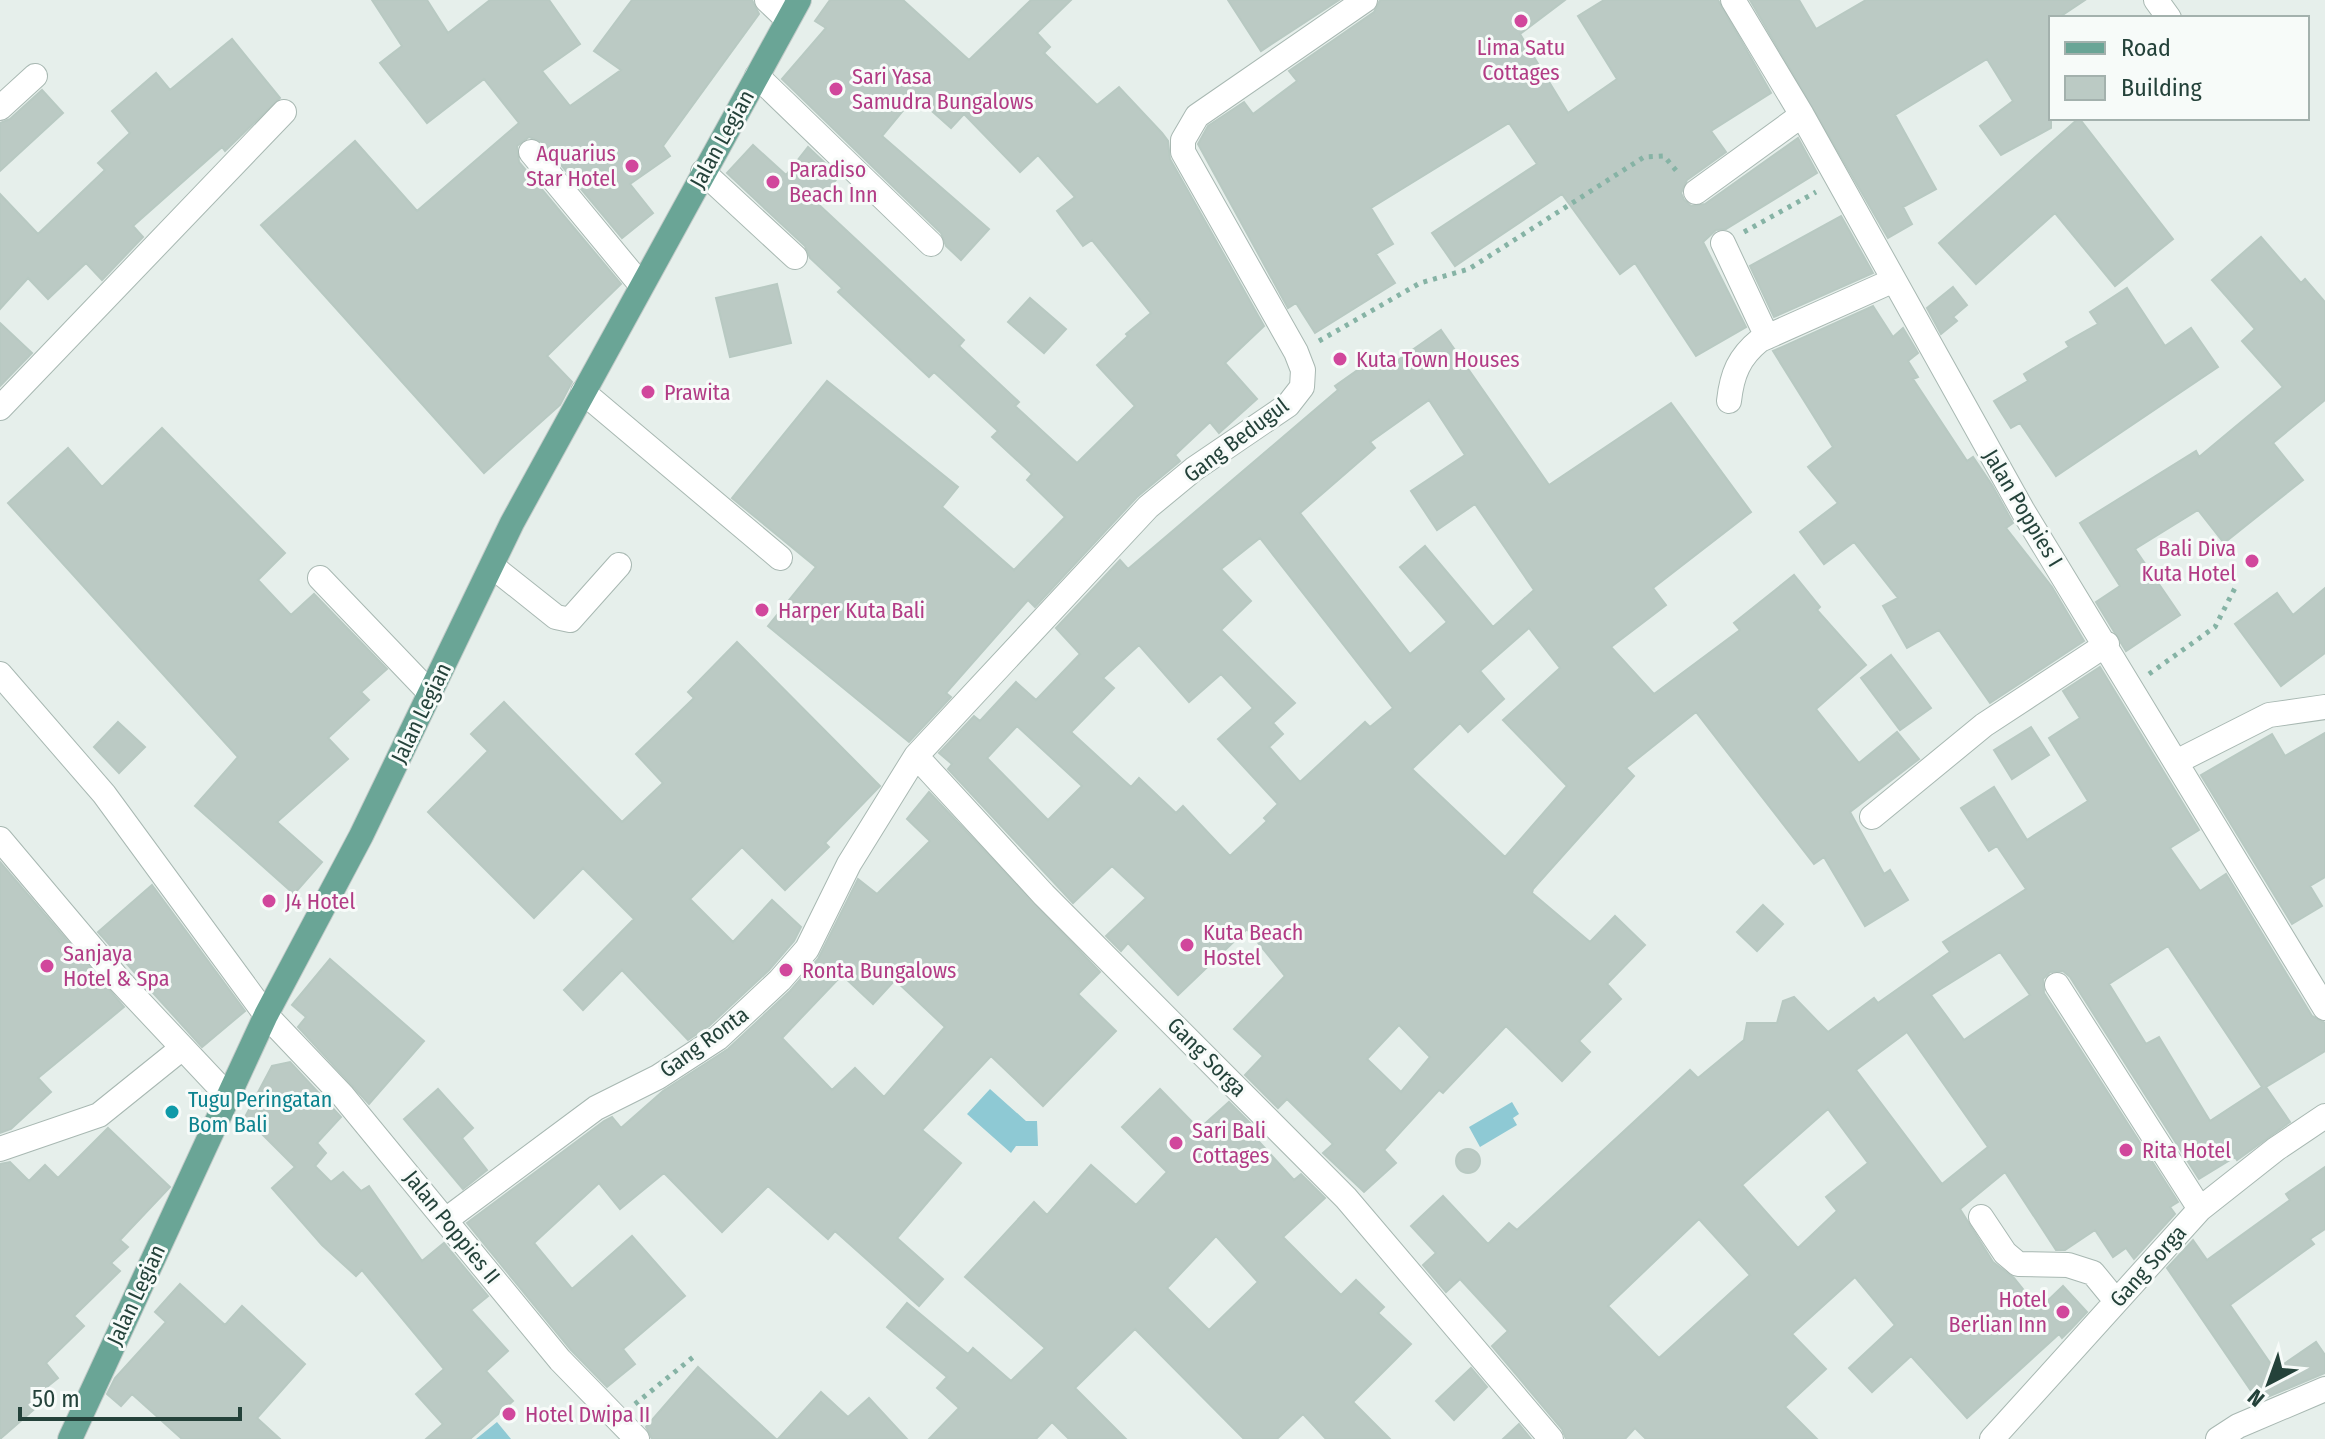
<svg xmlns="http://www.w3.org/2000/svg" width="2325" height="1439" font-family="'Fira Sans Condensed',sans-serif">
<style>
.water{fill:#8ec9d4}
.building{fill:#bbcac4;stroke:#b8c9c2;stroke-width:2;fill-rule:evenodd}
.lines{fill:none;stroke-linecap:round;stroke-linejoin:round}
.minor-casing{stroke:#a8b8b2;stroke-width:26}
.major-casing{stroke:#c2cac8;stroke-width:26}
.path{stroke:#86b3a5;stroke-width:5;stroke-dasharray:4 6;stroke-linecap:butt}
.minor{stroke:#fff;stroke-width:24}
.major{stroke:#6aa596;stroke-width:24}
.hotel-dot{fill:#d1479c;stroke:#f7fbf9;stroke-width:3}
.culture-dot{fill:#0f9aa8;stroke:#f7fbf9;stroke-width:3}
.labels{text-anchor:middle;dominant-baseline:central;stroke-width:6;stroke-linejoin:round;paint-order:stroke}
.hotel-label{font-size:22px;fill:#b23c85;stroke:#f7fbf9;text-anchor:start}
.street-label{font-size:22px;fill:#24423a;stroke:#f7fbf9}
.culture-label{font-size:22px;fill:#0d838f;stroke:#f7fbf9;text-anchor:start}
</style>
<rect width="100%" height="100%" fill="#e6efeb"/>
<path class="water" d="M990 1089 1026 1121H1037L1038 1146H1016L1011 1153 967 1114Z
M1512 1102 1519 1114 1513 1118 1517 1125 1480 1147 1469 1127Z
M497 1422 511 1439H476Z"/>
<path class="building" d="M372 0H427L448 33 490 0H549L580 44 542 71 570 106 621 70 594 51 632 0H752L759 14 663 146 670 156 630 184 653 213 622 238 542 142 529 137 517 146 519 162 621 284 547 356 572 382 560 405 484 473 261 225 355 141 417 211 519 123 484 79 427 123 380 63 402 46Z
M830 0H903L969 60 1031 0H1071L1037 33 1050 47 1044 53 1097 105 1119 87 1162 133 1168 141 1170 159 1264 326 1225 363 1257 399 1219 433 1210 422 1175 455 1180 461 1137 497 1035 607 1028 600 946 693 951 697 909 742 768 626 816 567 732 498 827 381 958 487 942 507 1014 570 1065 517 1027 480 1032 474 992 437 998 431 934 372 929 377 838 292 842 288 810 258 805 246 727 173 753 145 786 175 808 147 839 176 817 203 964 340 959 346 1019 402 1015 406 1077 463 1135 406 1097 365 1128 336 1126 334 1151 313 1092 240 1083 246 1057 211 1075 197 1038 155 1020 172 964 114 951 128 915 96 882 136 989 229 961 260 946 246 941 233 782 79 826 28 815 21Z
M1228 0H1339L1261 51Z
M1380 0H1565L1520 34 1568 113 1617 79 1578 16 1604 0H1718L1771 93 1711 131 1726 152 1687 180 1681 193 1684 200 1691 206 1705 204 1798 138 1817 173 1726 229 1716 230 1703 242 1746 327 1696 356 1635 263 1620 274 1562 194 1455 266 1432 233 1537 164 1509 123 1371 208 1393 244 1376 254 1395 283 1315 333 1296 303 1288 308 1198 144 1208 126 1244 102 1253 114 1297 81 1289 71 1374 12Z
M1750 0H1799L1816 29 1866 0H2085L2058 18H2051V128L2001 155 1980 126 2013 101 1987 59 1895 115 1936 189 1903 207 1912 224 1888 238Z
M232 39 280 98 225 151 222 147 133 226 143 237 102 280 86 263 48 299 28 278 0 309V194L38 234 105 170 98 163 130 133 112 111 156 73 170 90Z
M42 90 63 113 0 171V123L10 119Z
M2079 118 2173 239 2115 286 2055 213 1976 284 1939 243Z
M1841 216 1873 273 1774 317 1750 266Z
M2261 237 2301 283 2305 279 2325 302V400L2273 443 2303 480 2224 543 2198 510 2135 549 2180 615 2126 651 2096 602 2120 586 2080 523 2196 451 2199 457 2283 387 2242 341 2255 329 2212 280Z
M777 284 791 343 730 357 716 298Z
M1953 287 1967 305 1953 317 1957 321 1941 334 1927 308Z
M2127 288 2165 346 2191 328 2218 367 2056 476 2020 423 2011 428 1994 401 2028 381 2024 374 2069 347 2066 342 2098 324 2090 312Z
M1030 298 1066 329 1044 353 1008 322Z
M1873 306 1893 337 1903 328 1918 353 1908 361 1918 377 1913 379 1967 461 1973 457 1992 485 2013 523 2006 528 2052 587 2084 641 1990 703 1939 630 1907 648 1883 606 1898 598 1854 542 1824 564 1800 532 1838 503 1808 467 1833 447 1773 351Z
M0 323 32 353 0 386Z
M1441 330 1549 485 1671 403 1751 512 1653 588 1666 605 1611 647 1654 694 1740 630 1734 623 1794 575 1820 607 1817 610 1866 665 1816 709 1859 763 1897 732 1919 759 1850 812 1884 874 1890 870 1908 900 1865 926 1824 857 1814 864 1696 712 1626 768 1634 776 1533 889 1532 893 1590 942 1615 916 1645 945 1607 984 1621 999 1579 1041 1590 1052 1562 1081 1506 1026 1443 1093 1439 1090 1384 1150 1396 1163 1364 1192 1323 1153 1333 1144 1287 1099 1278 1108 1245 1075 1263 1056 1234 1029 1285 976 1247 929 1178 995 1128 943 1121 951 1106 936 1146 898 1112 866 1073 903 948 769 952 764 939 753 974 716 980 721 1016 682 1036 700 1080 654 1056 628 1120 560 1128 569 1338 390 1335 386 1379 355 1388 367ZM1429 400 1465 455 1411 491 1437 530 1475 504 1534 590 1493 627 1425 546 1400 567 1447 622 1410 654 1300 513 1375 448 1370 442ZM1260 538 1393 708 1370 727 1365 722 1300 782 1269 747 1283 734 1273 723 1295 703 1221 630 1251 601 1221 569ZM1529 628 1560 668 1503 720 1567 786 1505 857 1412 769 1460 723 1468 732 1504 699 1480 671ZM1139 645 1189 702 1221 674 1253 708 1218 739 1278 804 1264 818 1267 821 1230 856 1183 806 1176 813 1139 778 1131 787 1071 732 1114 688 1103 678ZM1017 726 1082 786 1048 820 987 758ZM1399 1025 1430 1057 1401 1092 1367 1059Z
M162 428 285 553 258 580 291 615 314 594 387 669 361 692 369 700 328 738 348 759 277 822 322 862 294 894 195 806 238 757 8 503 68 448 102 487Z
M2325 588V653L2281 686 2235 624 2277 593 2293 615Z
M737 642 880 786 825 843 829 847 785 890 742 847 690 899 733 942 772 900 801 927 794 941 769 970 709 1026 688 1040 622 970 583 1010 564 990 634 919 583 868 534 918 428 812 488 751 471 734 504 702 622 822 663 783 636 754 694 698 688 692Z
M1891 655 1931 708 1900 730 1861 678Z
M2100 667 2199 830 2170 848 2200 891 2226 874 2312 1016 2325 1023V1051L2266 1087 2290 1122 2237 1160 2235 1157 2199 1179 2070 977 2063 971 2050 972 2043 979 2044 993 2178 1202 2170 1207 2175 1214 2134 1259 2126 1248 2113 1257 2095 1230 2065 1250H2056L2005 1172 1960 1209 1993 1262 2014 1278 2039 1309 2063 1286 2087 1312 2070 1330 2062 1338 2059 1334 1967 1418 1911 1356 1872 1392 1849 1368 1895 1325 1855 1277 1792 1334 1826 1369 1785 1407 1817 1439H1646L1635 1428 1625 1439H1566L1562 1429 1492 1346 1508 1331 1460 1279 1446 1292 1423 1265 1436 1253 1411 1226 1443 1196 1488 1244 1509 1223 1517 1230 1690 1070 1698 1078 1744 1040 1747 1023H1777L1783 1001 1794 997 1828 1032 1874 998 1878 1003 1950 952 1943 942 2026 889 1997 846 1989 851 1961 808 1994 787 2027 840 2088 801 2049 738 2080 718 2063 691ZM2168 946 2262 1087 2210 1121 2159 1037 2146 1044 2109 984ZM2000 952 2030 995 1964 1040 1931 995ZM1907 1032 1988 1147 1942 1184 1856 1070ZM1828 1109 1868 1163 1826 1197 1837 1211 1798 1248 1742 1185ZM1699 1219 1750 1275 1659 1358 1608 1306Z
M118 722 145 747 119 773 94 747Z
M2031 727 2049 755 2012 779 1994 750Z
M2325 733V877L2310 886 2322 906 2292 924 2201 775 2272 734 2285 756Z
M929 792 1100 972 1078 994 1116 1031 1043 1106 991 1056 922 1130 961 1163 897 1238 943 1279 919 1306 835 1231 828 1239 768 1186 722 1232 664 1173 620 1209 599 1183 534 1243 572 1289 632 1236 685 1296 623 1349 635 1364 607 1387 571 1350 467 1223 604 1121 612 1117 621 1128 663 1091 728 1049 790 991 818 959 858 879 877 894 930 841 907 819ZM842 975 873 1004 895 980 945 1027 884 1097 855 1068 832 1090 782 1038Z
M0 862 124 1007 38 1078 51 1092 11 1129 0 1133Z
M152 885 245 1011 202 1047 98 932Z
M1763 905 1783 924 1757 951 1737 932Z
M330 959 424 1041 369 1104 298 1027 306 1017 292 1005Z
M290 1062 341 1117 317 1143 326 1153 315 1166 331 1182 343 1172 361 1191 369 1186 422 1261 444 1243 488 1296 471 1310 508 1351 486 1371 513 1401 470 1439H426L443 1424 416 1394 444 1369 362 1270 356 1276 322 1245 272 1188 295 1167 245 1117 272 1066Z
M438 1089 473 1128 462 1138 487 1170 463 1189 404 1119Z
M1160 1089 1199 1129 1229 1102 1257 1130 1252 1134 1294 1180 1301 1174 1325 1198 1283 1237 1341 1295 1356 1280 1384 1307 1378 1313 1411 1344 1353 1402 1390 1439H1326L1303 1414 1277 1439H1244L1135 1329 1075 1388 1126 1439H1069L1052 1422 1036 1439H929L959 1408 937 1388 947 1377 887 1327 907 1303 968 1354 973 1348 1011 1381 1045 1348 965 1277 1034 1202 1047 1215 1091 1165 1136 1205 1167 1172 1122 1127ZM1216 1236 1258 1282 1209 1330 1167 1288Z
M108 1128 170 1187 120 1240 128 1247 111 1263 120 1271 74 1316 84 1326 46 1363 58 1378 32 1399 38 1406 0 1439V1164L10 1162 29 1181 45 1165 58 1178Z
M1456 1161a12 12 0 1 1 24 0a12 12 0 1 1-24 0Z
M2325 1167V1229L2310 1239 2314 1244 2230 1305 2275 1370 2316 1342 2325 1355V1373L2258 1401 2167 1268 2193 1240 2207 1260 2290 1200 2286 1194Z
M180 1284 225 1325 242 1306 305 1364 257 1418 280 1439H182L132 1394 121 1406 107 1394 115 1378 166 1322 155 1312Z
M698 1367 776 1439H652L646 1427Z
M1471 1368 1487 1387 1454 1420 1436 1401Z
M821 1392 848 1417 869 1398 907 1439H778Z
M1519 1424 1531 1439H1503Z"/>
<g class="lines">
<g class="minor-casing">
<path id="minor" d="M767 0 787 19
M1733 0 1802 115 2023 511 2325 1008
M2156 0 2169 18
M757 76 931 244
M0 108 35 76
M531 152 641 285
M703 172 795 257
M1696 192 1802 115
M1723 243 1767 337
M583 392 780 558
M1729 401C1732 374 1739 357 1760 340L1892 281
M0 408 284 112
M492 566 556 617 570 620 619 565
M320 578 431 694
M0 674 104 794 266 1015 343 1096 560 1360 637 1439
M916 756 1044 895 1346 1198 1551 1439
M2176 762 2269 715 2325 707
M1872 817 1984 725 2107 644
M0 839 118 979 228 1096
M2057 985 2200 1209
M0 1149 99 1115 181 1049
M1981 1217 2005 1253 2018 1264 2068 1265 2093 1273 2116 1301
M447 1219 596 1108 658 1077 718 1038 780 980 807 949 849 864 916 756 1148 507 1194 469 1288 405 1302 387 1303 370 1296 352 1183 152V140L1197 116 1365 0
M1992 1439 2200 1209 2276 1149 2325 1116
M2218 1439 2238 1426 2325 1389"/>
</g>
<g class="major-casing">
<path id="major" d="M70 1439 266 1015 361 836 512 523 799 0"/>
</g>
<path class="path" d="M1744 232 1816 192
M1319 341 1420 283 1469 269 1644 157 1664 156 1679 174
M2149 674 2215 627 2236 586
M635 1404 697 1354"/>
<use href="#minor" class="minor"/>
<use href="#major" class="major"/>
</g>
<g class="hotel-dot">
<circle cx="1521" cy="21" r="8"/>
<circle cx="836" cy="89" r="8"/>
<circle cx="632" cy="166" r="8"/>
<circle cx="773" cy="182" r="8"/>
<circle cx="1340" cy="359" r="8"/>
<circle cx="648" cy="392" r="8"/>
<circle cx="2252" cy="561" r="8"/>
<circle cx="762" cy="610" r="8"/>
<circle cx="269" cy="901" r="8"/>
<circle cx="1187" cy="945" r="8"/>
<circle cx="47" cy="966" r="8"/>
<circle cx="786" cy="970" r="8"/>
<circle cx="1176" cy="1143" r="8"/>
<circle cx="2126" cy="1150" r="8"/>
<circle cx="2063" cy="1312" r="8"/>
<circle cx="509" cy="1414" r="8"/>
</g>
<circle class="culture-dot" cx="172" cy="1112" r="8"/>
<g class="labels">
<g class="hotel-label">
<text x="1521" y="47" text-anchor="middle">Lima Satu<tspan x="1521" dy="25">Cottages</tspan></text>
<text x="852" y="76">Sari Yasa<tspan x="852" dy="25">Samudra Bungalows</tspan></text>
<text x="616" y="153" text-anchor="end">Aquarius<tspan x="616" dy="25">Star Hotel</tspan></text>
<text x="789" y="169">Paradiso<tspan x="789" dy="25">Beach Inn</tspan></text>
<text x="1356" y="359">Kuta Town Houses</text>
<text x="664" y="392">Prawita</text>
<text x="2236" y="548" text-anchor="end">Bali Diva<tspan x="2236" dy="25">Kuta Hotel</tspan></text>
<text x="778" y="610">Harper Kuta Bali</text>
<text x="285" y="901">J4 Hotel</text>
<text x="1203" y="932">Kuta Beach<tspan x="1203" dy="25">Hostel</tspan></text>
<text x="63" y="953">Sanjaya<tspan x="63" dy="25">Hotel &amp; Spa</tspan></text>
<text x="802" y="970">Ronta Bungalows</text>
<text x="1192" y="1130">Sari Bali<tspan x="1192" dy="25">Cottages</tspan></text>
<text x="2142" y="1150">Rita Hotel</text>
<text x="2047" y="1299" text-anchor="end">Hotel<tspan x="2047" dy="25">Berlian Inn</tspan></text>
<text x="525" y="1414">Hotel Dwipa II</text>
</g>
<g class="street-label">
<text transform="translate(722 139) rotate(-61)">Jalan Legian</text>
<text transform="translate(1236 440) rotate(-37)">Gang Bedugul</text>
<text transform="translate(2023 508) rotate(59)">Jalan Poppies I</text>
<text transform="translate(421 713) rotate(-64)">Jalan Legian</text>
<text transform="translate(704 1042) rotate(-36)">Gang Ronta</text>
<text transform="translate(1207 1057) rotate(45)">Gang Sorga</text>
<text transform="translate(452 1227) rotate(51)">Jalan Poppies II</text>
<text transform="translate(2148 1266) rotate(-48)">Gang Sorga</text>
<text transform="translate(136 1295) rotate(-65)">Jalan Legian</text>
</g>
<g class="culture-label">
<text x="188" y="1099">Tugu Peringatan<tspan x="188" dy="25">Bom Bali</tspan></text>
</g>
</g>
<rect x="2049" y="16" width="260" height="104" fill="#f7fbf9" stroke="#a3b1ad" stroke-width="2"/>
<rect x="2065" y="42" width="40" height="12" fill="#6aa596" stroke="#a3b1ad" stroke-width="2"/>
<text x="2121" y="56" font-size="24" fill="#24423a">Road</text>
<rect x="2065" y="76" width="40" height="24" fill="#bbcac4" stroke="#a3b1ad" stroke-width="2"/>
<text x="2121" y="96" font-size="24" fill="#24423a">Building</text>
<g transform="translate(2269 1383) rotate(221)" stroke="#f7fbf9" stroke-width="6" paint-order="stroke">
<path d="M0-6L14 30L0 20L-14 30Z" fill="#24423a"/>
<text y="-12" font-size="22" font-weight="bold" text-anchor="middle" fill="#24423a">N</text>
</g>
<path d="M20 1407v12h220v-12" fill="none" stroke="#24423a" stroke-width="4"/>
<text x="32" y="1407" font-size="24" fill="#24423a" stroke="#f7fbf9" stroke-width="6" paint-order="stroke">50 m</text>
</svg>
